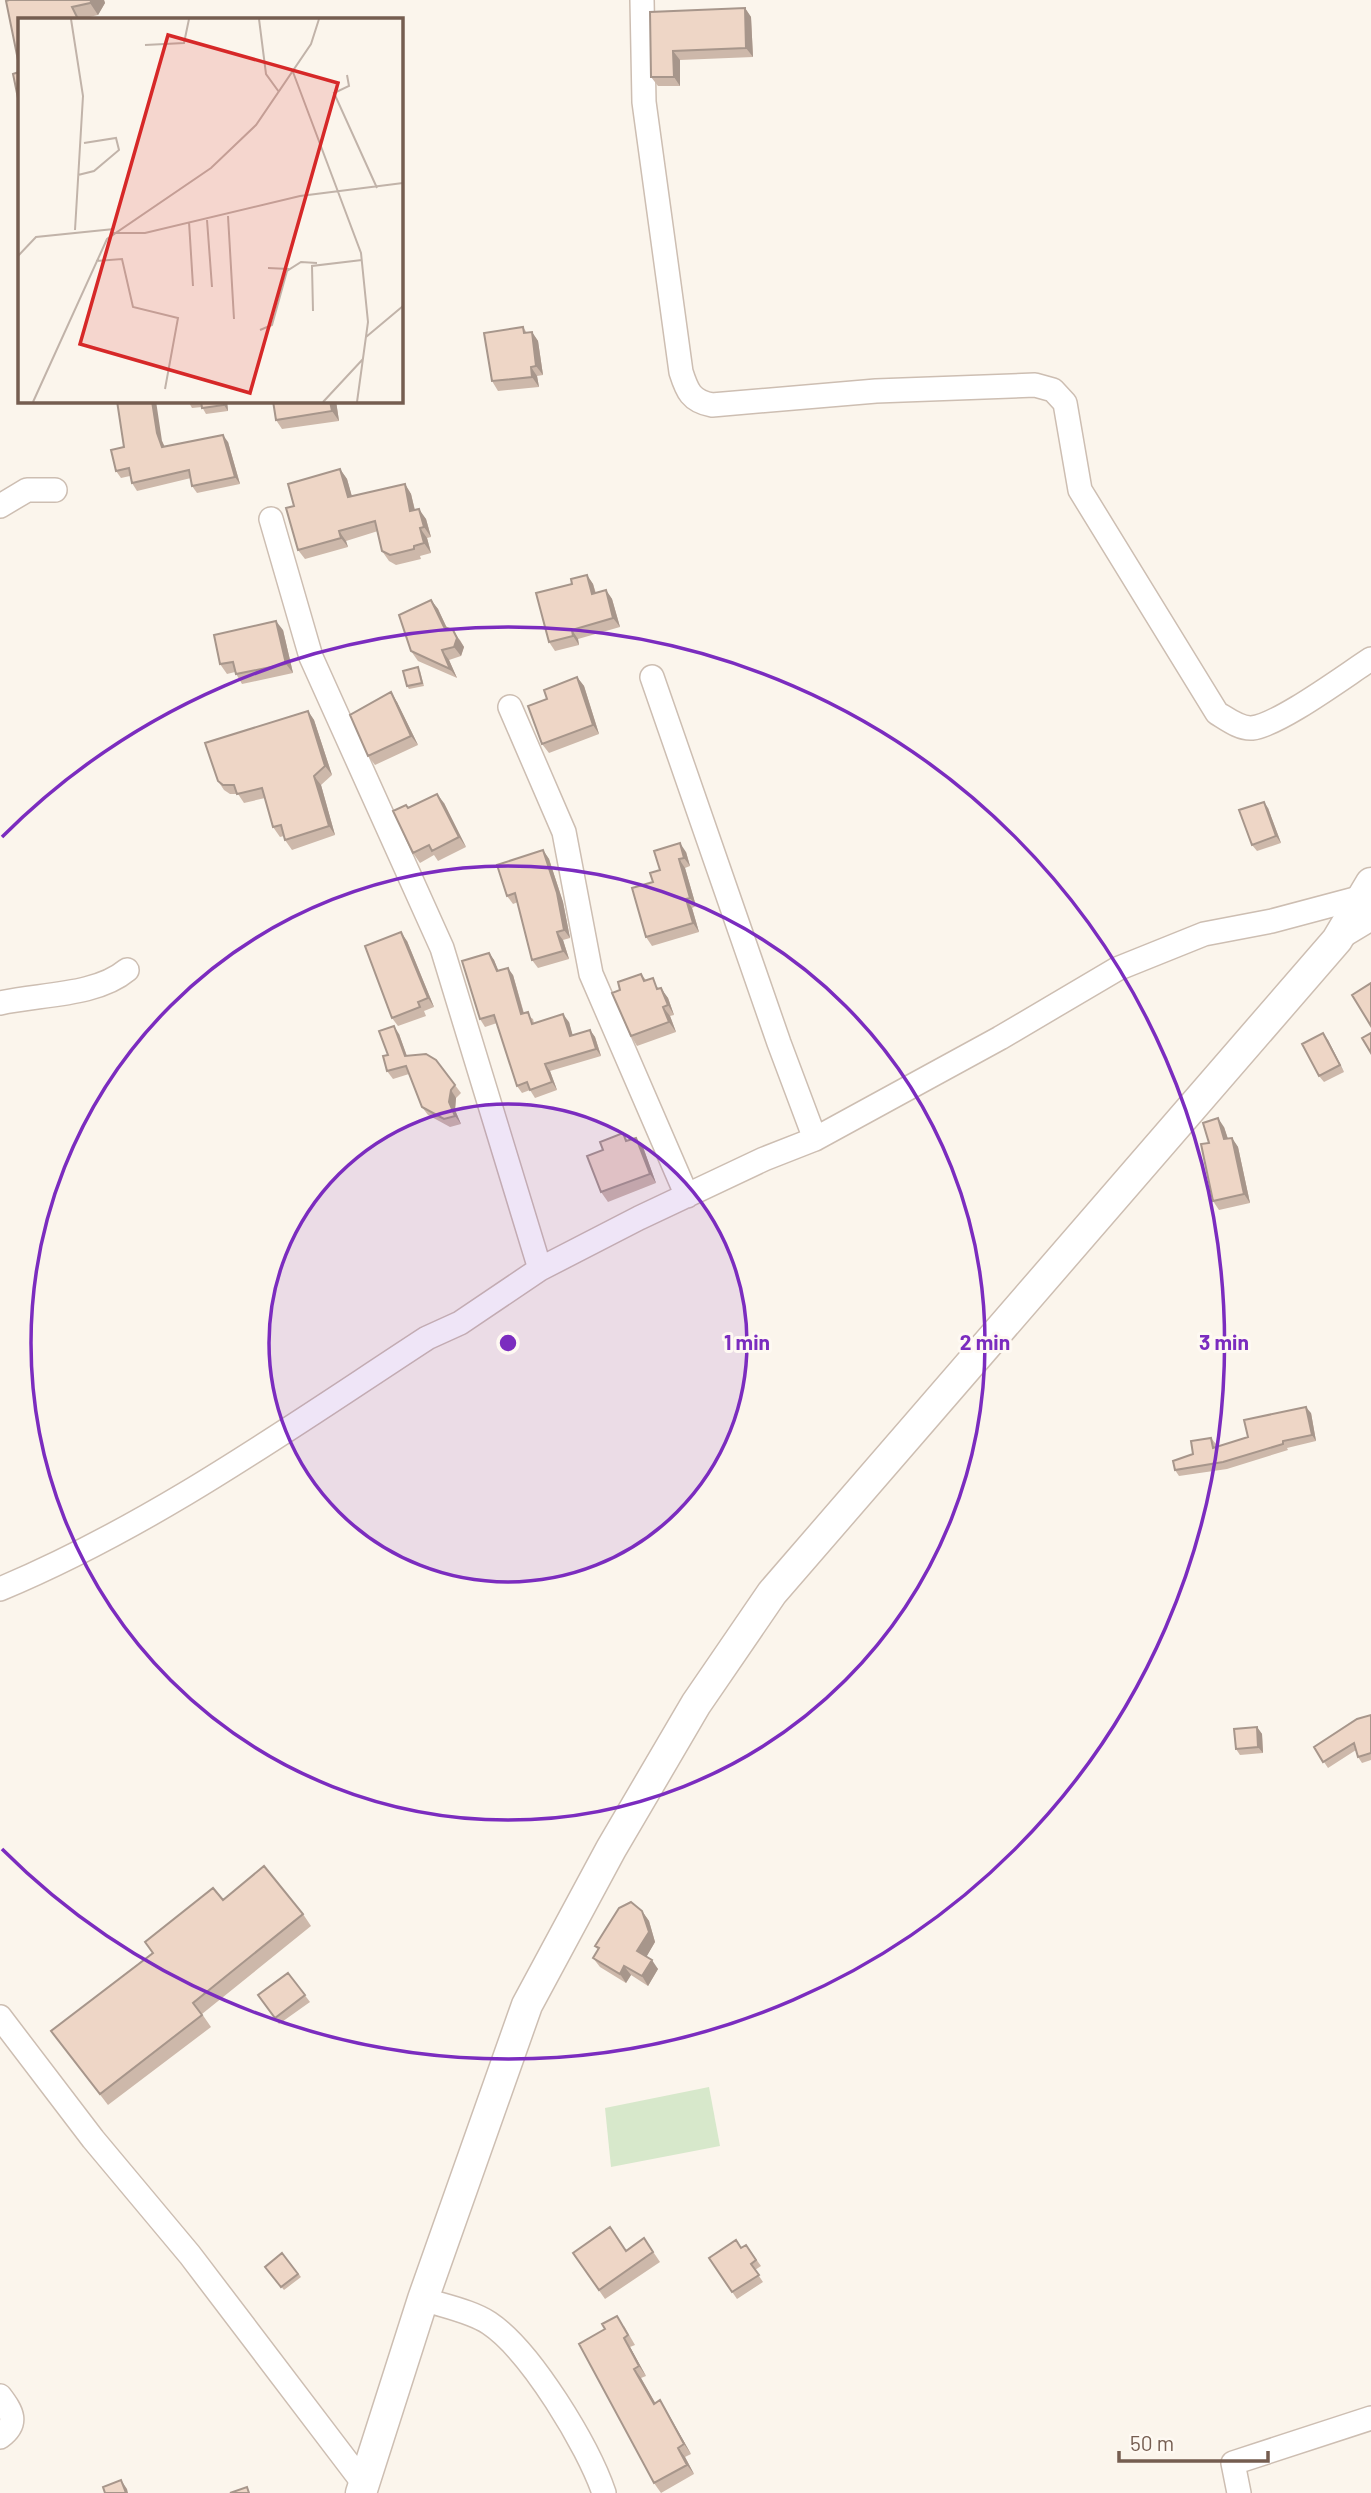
<svg xmlns="http://www.w3.org/2000/svg" width="1371" height="2493" font-family="Barlow,sans-serif">
<style>
.green{fill:#d7e8cb}
.lines{fill:none;stroke-linecap:round;stroke-linejoin:round}
.minor-casing{stroke:#cdbeb2;stroke-width:26}
.tertiary-casing{stroke:#cdbeb2;stroke-width:33}
.minor{stroke:#fff;stroke-width:23}
.tertiary{stroke:#fff;stroke-width:30}
.wall{fill:#cdb8aa}
.shaded-wall{fill:#a7968b}
.building{fill:#eed6c6;stroke:#a7968b;stroke-width:2}
.ring{fill:none;stroke:#7b2cbf;stroke-width:3.5}
.inset-road{fill:none;stroke:#c1b3a9;stroke-width:2}
.view{fill:#d62828;fill-opacity:0.15;stroke:#d62828;stroke-width:3.5}
.inset-edge{fill:none;stroke:#755d50;stroke-width:3.5}
.centre{fill:#7b2cbf;stroke:#fef9f2;stroke-width:3.5}
.ring-label{font-size:21px;text-anchor:middle;font-weight:bold;fill:#7b2cbf;stroke:#fef9f2;stroke-width:6;stroke-linejoin:round;paint-order:stroke}
</style>
<rect width="100%" height="100%" fill="#fbf5ec"/>
<path class="green" d="M709 2087 720 2146 611 2167 605 2108Z"/>
<g class="lines">
<g class="minor-casing">
<path id="minor" d="M642 0 644 102 681 372C687 391 691 401 712 405L876 391 1035 385 1053 390 1065 403 1080 490 1217 713C1227 719 1240 729 1252 728 1279 725 1346 675 1371 659
M0 506 27 490H55
M271 519 311 657 442 948 540 1269
M652 677 779 1043 815 1139
M510 707 564 832 591 974 687 1196
M1339 938 1371 919
M0 1003C40 994 96 996 127 970
M0 1589C153 1525 289 1428 427 1338L460 1323 540 1269 639 1218 764 1159 815 1139 1000 1038 1117 969 1204 934 1272 921 1362 897
M0 2017 93 2139 190 2255 364 2484
M423 2299C443 2306 471 2311 489 2323 531 2351 588 2446 604 2493
M0 2396C12 2412 19 2423 0 2437
M1239 2493 1233 2463 1371 2418"/>
</g>
<g class="tertiary-casing">
<path id="tertiary" d="M361 2493 423 2299 527 2005 611 1849 696 1704 772 1593 1337 940 1371 883"/>
</g>
<use href="#minor" class="minor"/>
<use href="#tertiary" class="tertiary"/>
</g>
<path class="wall" d="M9 0H104L105 3 98 15 81 19H19Z
M745 8 751 17 753 57 680 60V86H658L651 77 650 12Z
M523 327 527 333 532 332 538 341 543 375 537 376 539 387 498 391 492 381Z
M188 401H227L228 411 206 414 202 407 192 408Z
M273 401H336L339 421 282 429 276 420Z
M162 441 165 447 228 442 240 484 197 493 192 486 191 478 137 491 132 483 130 476 121 478 116 471Z
M340 469 347 479 352 497 405 484 411 494 415 510 426 519 431 537 427 538 431 553 420 556 421 559 396 565 389 561 382 551 378 531 346 541 348 547 305 559 298 550 294 506Z
M587 575 593 584 596 593 606 590 612 599 620 627 578 639 579 645 555 651 549 642 572 584Z
M431 600 438 609 447 628 460 640 464 647 461 656 449 660 457 678 418 661 411 651Z
M283 630 293 673 242 684 235 672 227 674 220 664Z
M420 671 424 686 409 689 407 686Z
M577 677 584 686 599 734 549 753 542 744 547 699Z
M397 702 418 745 375 765 368 756Z
M308 711 314 720 332 775 321 785 335 835 292 850 285 840 284 836 280 837 273 827 265 798 244 803 238 794H230L224 790 218 781Z
M444 803 466 847 438 861 434 855 420 863 413 853 408 808Z
M1268 808 1281 843 1257 851 1252 845Z
M543 850 549 859 563 902 570 938 563 940 569 959 538 968 532 960 518 902 513 904 507 896Z
M686 852 690 866 685 868 696 906 692 908 699 932 652 946 646 937 660 870Z
M407 941 434 1007 424 1011 426 1016 398 1026 392 1018Z
M489 953 494 960 498 971 513 975 524 1013 533 1019 534 1023 569 1022 572 1035 590 1030 595 1037 601 1056 550 1071 557 1090 535 1098 530 1090 522 1093 517 1086 497 1023 485 1027 480 1019Z
M641 974 646 980 660 989 668 998 674 1015 670 1016 676 1032 637 1046 631 1036 620 990Z
M399 1034 407 1056 436 1060 461 1093 456 1098 455 1110 461 1124 450 1127 428 1115 422 1107 409 1074 393 1079 387 1071 388 1055Z
M1328 1040 1344 1072 1324 1082 1319 1076Z
M1224 1127 1228 1139 1232 1138 1238 1147 1250 1203 1219 1210 1213 1201 1209 1143Z
M623 1133 628 1141 643 1147 656 1183 608 1202 601 1192 603 1150Z
M1311 1413 1316 1441 1287 1448 1288 1450 1227 1469 1179 1476 1175 1470 1211 1438 1216 1444V1447L1248 1437Z
M1371 1715V1760L1362 1763 1358 1757 1356 1750 1328 1768 1314 1747Z
M1257 1727 1262 1734 1263 1753 1240 1755 1236 1749Z
M223 1900 303 1914 311 1926 202 2014 211 2027 108 2105 51 2031 152 1953 145 1942Z
M642 1911 649 1921 655 1942 646 1957 658 1969 648 1986 631 1975 626 1983 600 1967 593 1958 598 1950 595 1946Z
M288 1973 310 2002 279 2024 258 1995Z
M644 2238 660 2262 605 2299 573 2253 626 2251Z
M746 2245 761 2266 755 2270 763 2282 737 2299 709 2258 741 2248Z
M282 2253 301 2277 284 2290 265 2267Z
M624 2326 635 2345 630 2347 646 2376 641 2378 655 2403 660 2400 666 2410 691 2454 685 2457 694 2474 661 2493 654 2483 579 2344Z"/>
<path class="shaded-wall" d="M92 0H104L105 3 98 15 90 3Z
M745 8 751 17 753 57 746 48Z
M673 51 680 60V86L674 77Z
M532 332 538 341 543 375 536 366Z
M531 367 537 376 539 387 532 377Z
M152 401H156L162 441 168 455 162 447 157 433Z
M224 401H227L228 411 224 405Z
M330 401H336L339 421 332 411Z
M223 435 228 442 240 484 235 477Z
M340 469 347 479 355 507 348 497Z
M405 484 411 494 417 520 410 511Z
M419 509 426 519 431 537 424 527Z
M420 528 427 538 431 553 424 543Z
M339 531 346 541 348 547 341 538Z
M587 575 593 584 598 603 592 594Z
M606 590 612 599 620 627 613 618Z
M431 600 438 609 451 637 444 627Z
M276 621 283 630 293 673 286 664Z
M453 630 464 647 461 656 454 647Z
M572 630 578 639 579 645 573 636Z
M442 650 449 660 457 678 450 669Z
M577 677 584 686 599 734 593 725Z
M391 692 397 702 418 745 411 736Z
M308 711 314 720 332 775 325 766Z
M314 776 321 785 335 835 329 826Z
M437 794 444 803 466 847 459 837Z
M1264 802 1268 808 1281 843 1276 836Z
M680 843 686 852 690 866 684 858Z
M543 850 549 859 563 902 570 938 564 930Z
M679 859 685 868 696 906 690 898Z
M686 899 692 908 699 932 693 923Z
M401 932 407 941 434 1007 428 998Z
M557 932 563 940 569 959 563 951Z
M489 953 494 960 502 979 497 971Z
M508 968 513 975 526 1022 521 1014Z
M661 988 668 998 674 1015 668 1005Z
M663 1007 670 1016 676 1032 669 1022Z
M563 1014 569 1022 575 1043 570 1036Z
M394 1026 399 1034 410 1065 405 1056Z
M590 1030 595 1037 601 1056 596 1049Z
M1323 1033 1328 1040 1344 1072 1340 1065Z
M545 1064 550 1071 557 1090 552 1082Z
M451 1090 456 1098 455 1110 461 1124 455 1116 449 1102Z
M1218 1118 1224 1127 1231 1148 1224 1139Z
M636 1138 643 1147 656 1183 650 1174Z
M1232 1138 1238 1147 1250 1203 1244 1194Z
M1306 1407 1311 1413 1316 1441 1312 1435Z
M1257 1727 1262 1734 1263 1753 1258 1747Z
M642 1911 649 1921 655 1942 644 1961 637 1951Z
M652 1960 658 1969 648 1986 642 1976Z
M624 1966 631 1975 626 1983 620 1974Z
M624 2338 630 2347 646 2376 639 2366Z
M634 2369 641 2378 661 2413 654 2404Z
M660 2400 666 2410 691 2454 684 2444Z
M678 2448 685 2457 694 2474 687 2465Z
M121 2480 127 2489 128 2493H126Z"/>
<path class="building" d="M9 0H92L90 3 72 7 78 19H19V65L6 1Z
M745 8 746 48 673 51 674 77H651L650 12Z
M19 72V103L13 74Z
M523 327 524 333 532 332 536 366 531 367 532 377 492 381 484 333Z
M117 401H152L157 433 162 447 223 435 235 477 192 486 189 470 132 483 129 468 116 471 111 450 124 447Z
M201 401H224V405L202 408Z
M273 401H330L332 411 276 420Z
M340 469 348 497 405 484 410 511 419 509 424 527 420 528 424 543 414 546V549L390 555 382 551 375 521 339 531 341 538 298 550 286 508 294 506 288 484Z
M587 575 592 594 606 590 613 618 572 630 573 636 549 642 536 593 572 584 571 579Z
M431 600 444 627 453 630 457 638 454 647 442 650 450 669 411 651 399 615Z
M276 621 286 664 236 674 233 662 220 664 214 635Z
M418 667 422 683 407 686 403 671Z
M577 677 593 725 542 744 528 706 547 699 544 690Z
M391 692 411 736 368 756 350 715Z
M308 711 325 766 314 776 329 826 285 840 281 825 273 827 262 788 237 794 234 785H223L218 781 205 743Z
M437 794 459 837 432 851 429 845 413 853 393 811 406 805 408 808Z
M1264 802 1276 836 1252 845 1239 810Z
M680 843 684 858 679 859 690 898 686 899 693 923 646 937 632 888 653 882 650 873 660 870 654 851Z
M543 850 557 893 564 930 557 932 563 951 532 960 515 893 507 896 497 865Z
M401 932 428 998 418 1002 420 1007 392 1018 365 946Z
M489 953 497 971 508 968 521 1014 528 1012 532 1024 563 1014 570 1036 590 1030 596 1049 545 1064 552 1082 530 1090 527 1082 517 1086 494 1015 480 1019 462 961Z
M641 974 644 981 653 978 657 989 661 988 668 1005 663 1007 669 1022 631 1036 612 993 620 990 618 982Z
M1371 983V1026L1352 995Z
M394 1026 405 1056 426 1054 436 1060 455 1085 451 1090 449 1102 455 1116 444 1119 422 1107 406 1066 387 1071 383 1056 388 1055 379 1031Z
M1323 1033 1340 1065 1319 1076 1302 1044Z
M1371 1033V1053L1362 1038Z
M1218 1118 1224 1139 1232 1138 1244 1194 1213 1201 1201 1144 1209 1143 1203 1123Z
M623 1133 626 1141 636 1138 650 1174 601 1192 587 1156 603 1150 600 1142Z
M1306 1407 1312 1435 1283 1441V1444L1223 1462 1175 1470 1173 1461 1193 1454 1191 1441 1211 1438 1213 1448 1248 1437 1244 1420Z
M1371 1715V1753L1358 1757 1354 1743 1323 1762 1314 1747 1357 1719Z
M1257 1727 1258 1747 1236 1749 1234 1729Z
M264 1866 303 1914 193 2003 202 2015 100 2094 51 2031 153 1953 145 1942 213 1888 223 1900Z
M631 1902 642 1911 649 1932 637 1951 652 1960 642 1976 624 1966 620 1974 593 1958 599 1948 595 1946 619 1908Z
M288 1973 305 1995 275 2018 258 1995Z
M610 2227 626 2251 644 2238 653 2252 599 2290 573 2253Z
M736 2240 741 2248 746 2245 756 2260 751 2264 759 2275 732 2292 709 2258Z
M282 2253 298 2274 281 2287 265 2267Z
M617 2316 628 2335 624 2338 639 2366 634 2369 654 2404 660 2400 684 2444 678 2448 687 2465 654 2483 579 2344 605 2329 602 2324Z
M121 2480 126 2493H105L103 2487Z
M247 2487 249 2493H230Z"/>
<circle cx="508" cy="1343" r="239" fill="#7b2cbf" fill-opacity=".12"/>
<g class="ring">
<circle cx="508" cy="1343" r="239"/>
<circle cx="508" cy="1343" r="477"/>
<path d="M2 837A716 716 0 1 1 2 1849"/>
</g>
<g transform="translate(18 18)">
<rect width="385" height="385" fill="#fbf5ec"/>
<path class="inset-road" d="M53 1 65 78 57 212M241 1 248 56 261 74M127 27 166 25 171 1M275 54 343 235 350 304 339 384M329 57 331 68 316 75 359 170M60 157 76 153 101 132 98 120 66 125M210 198 216 301M189 202 194 269M171 204 175 268M94 215H127L282 178 385 165M0 238 18 219 96 211M78 243 104 241 115 289 160 300 147 371M250 250 271 251M295 293 294 248 344 242M242 312 254 307 269 253 283 244 299 245M348 319 385 288M15 384 89 221 193 150 238 107 293 26 301 1M305 384 345 341"/>
<path class="view" d="M150 17 320 65 232 375 62 326Z"/>
<rect width="385" height="385" class="inset-edge"/>
</g>
<circle cx="508" cy="1343" r="10" class="centre"/>
<g class="ring-label">
<text x="747" y="1350">1 min</text>
<text x="985" y="1350">2 min</text>
<text x="1224" y="1350">3 min</text>
</g>
<path d="M1119 2451v10h149v-10" fill="none" stroke="#755d50" stroke-width="3.5"/>
<text x="1130" y="2451" font-size="21" fill="#755d50" stroke="#fef9f2" stroke-width="5" paint-order="stroke">50 m</text>
</svg>
